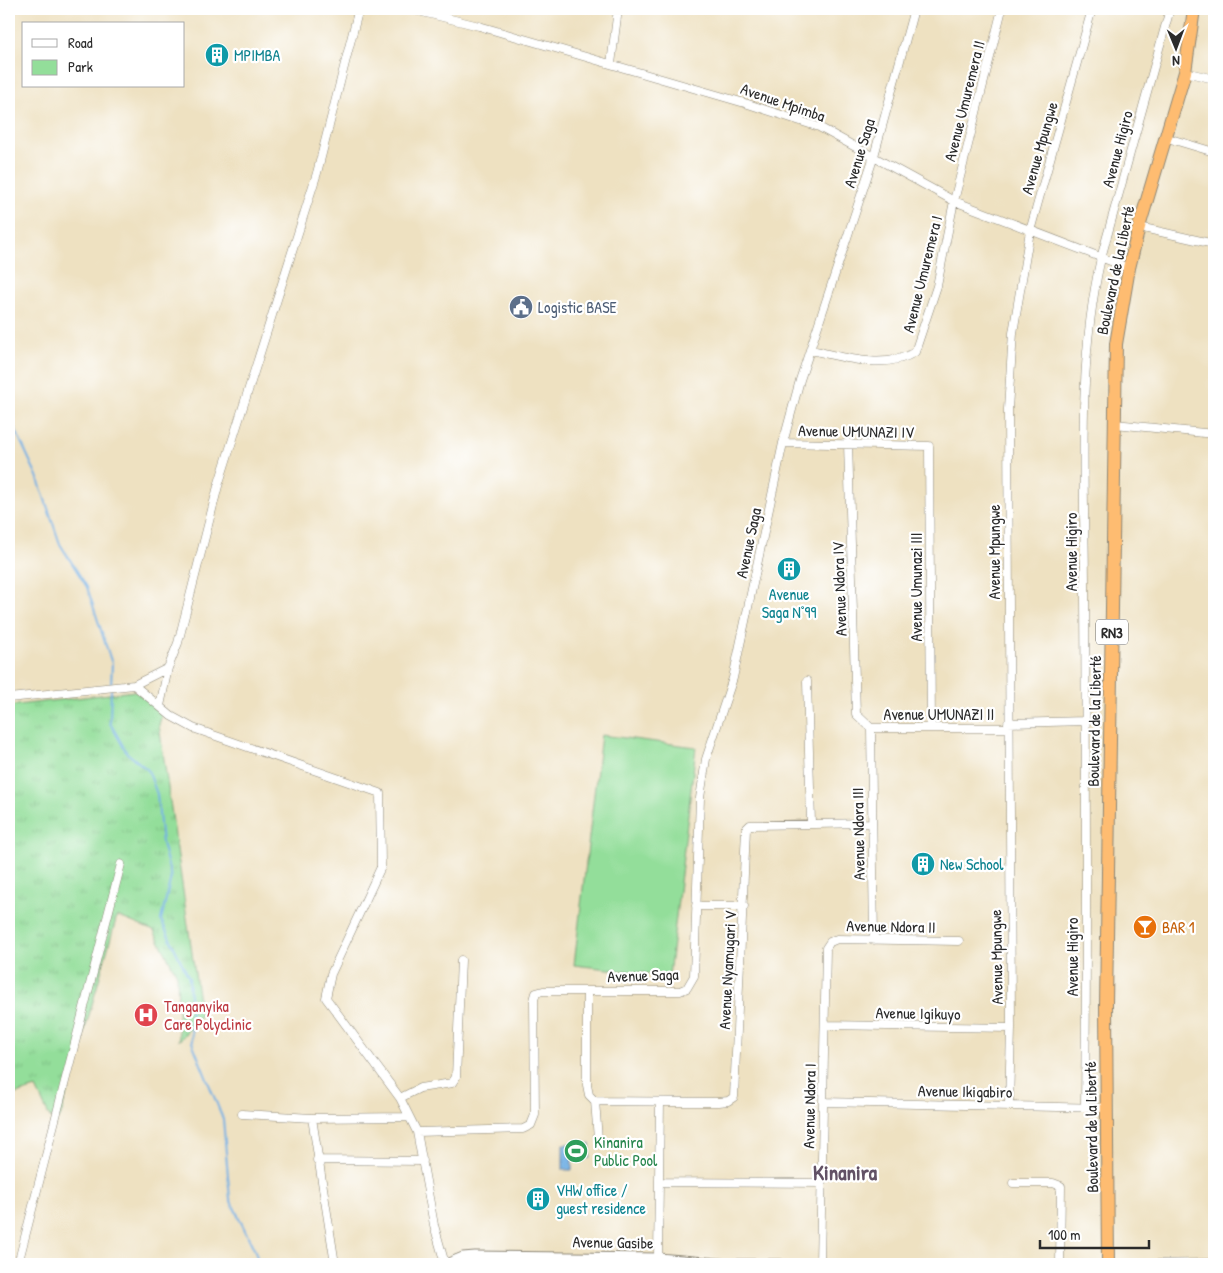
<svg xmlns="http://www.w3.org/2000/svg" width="1223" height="1273" font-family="'Patrick Hand',sans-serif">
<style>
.grass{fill:url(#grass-tufts);stroke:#5f8462}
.green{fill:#93de9a;stroke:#5f8462}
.water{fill:url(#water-ripples);stroke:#4e6e88}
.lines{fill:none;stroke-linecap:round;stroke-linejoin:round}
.stream{stroke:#72b0e5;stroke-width:2}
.minor-casing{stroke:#8c8676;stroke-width:9}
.tertiary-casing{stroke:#8c8676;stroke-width:11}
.trunk-casing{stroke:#8c8676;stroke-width:14}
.minor{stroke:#fff;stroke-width:8}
.tertiary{stroke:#fff;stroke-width:9}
.trunk{stroke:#febc71;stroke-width:12}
.labels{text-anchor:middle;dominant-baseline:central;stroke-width:4.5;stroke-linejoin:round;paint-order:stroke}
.shield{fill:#fff;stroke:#6b6b6b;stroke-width:1}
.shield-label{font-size:15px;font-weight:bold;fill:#2b2b2b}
.culture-label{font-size:16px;fill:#0d838f;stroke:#fff;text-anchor:start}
.street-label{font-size:16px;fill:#2b2b2b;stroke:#fff}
.service-label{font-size:16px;fill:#4e5e75;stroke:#fff;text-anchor:start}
.food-label{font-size:16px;fill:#c56008;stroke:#fff;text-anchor:start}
.health-label{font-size:16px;fill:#be3a42;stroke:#fff;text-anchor:start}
.leisure-label{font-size:16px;fill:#27864d;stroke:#fff;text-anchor:start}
.district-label{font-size:21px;font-weight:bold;fill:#625165;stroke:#fff}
</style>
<defs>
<pattern id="grass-tufts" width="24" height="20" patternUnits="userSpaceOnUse" patternTransform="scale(1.25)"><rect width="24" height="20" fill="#93de9a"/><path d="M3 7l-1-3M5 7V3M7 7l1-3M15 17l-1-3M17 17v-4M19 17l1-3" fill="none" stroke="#7fbf85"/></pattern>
<pattern id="water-ripples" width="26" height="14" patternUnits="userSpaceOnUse" patternTransform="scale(1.25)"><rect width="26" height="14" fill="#72b0e5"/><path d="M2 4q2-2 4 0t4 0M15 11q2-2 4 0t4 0" fill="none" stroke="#5e8fba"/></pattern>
</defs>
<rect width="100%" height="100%" fill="#fff"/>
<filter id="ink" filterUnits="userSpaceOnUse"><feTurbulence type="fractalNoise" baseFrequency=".02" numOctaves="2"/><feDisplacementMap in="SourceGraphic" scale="10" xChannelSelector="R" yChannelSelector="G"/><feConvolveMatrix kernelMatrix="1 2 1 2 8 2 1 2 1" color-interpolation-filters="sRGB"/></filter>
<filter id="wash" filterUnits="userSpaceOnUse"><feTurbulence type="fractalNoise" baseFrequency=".0096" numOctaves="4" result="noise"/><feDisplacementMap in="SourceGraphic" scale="20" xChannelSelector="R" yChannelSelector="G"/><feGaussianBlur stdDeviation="1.12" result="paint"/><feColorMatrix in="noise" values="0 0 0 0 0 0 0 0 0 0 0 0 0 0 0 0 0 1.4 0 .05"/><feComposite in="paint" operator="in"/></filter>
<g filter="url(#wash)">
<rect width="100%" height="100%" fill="#eee1c1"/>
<path class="grass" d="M134 691 163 711 159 725 201 1015 179 1041 177 975 154 931 117 916 60 1118H50L36 1088 9 1096V706Z"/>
<path class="green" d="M601 735 696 747 669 976 574 965Z"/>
<path class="water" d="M563 1144H590V1158H572V1170H563Z"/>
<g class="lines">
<path class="stream" d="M9 416 37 476 60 544 87 587 112 664 111 685
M111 689 110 723 127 753 148 770 157 794 162 843 171 877 161 920 189 978 192 1042 223 1119 230 1199 255 1251 259 1264"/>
</g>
</g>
<g filter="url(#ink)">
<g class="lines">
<g class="minor-casing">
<path id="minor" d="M410 9 479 26 748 104 819 127 954 201 1129 268
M611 64 618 9
M1185 72 1214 79
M1164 137 1214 152
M1139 227 1214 244
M811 350C843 357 885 371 915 352L937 286 954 201 1002 9
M1115 424 1214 434
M783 443 929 446 931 728
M848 443 856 714 871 728
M807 681 811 823
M134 685 168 668 178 643 218 486 317 173 357 16V9
M9 698 134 685 171 716 193 728 380 793 381 867 331 974 326 998 400 1098 417 1132 434 1225 445 1264
M160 706 168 668
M1008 723 1086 721
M871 728 874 940
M871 728H1008
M696 906H744
M587 991V1085L589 1095 595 1101 598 1139
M825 1025 1011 1028
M400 1098 420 1088 452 1083 456 1077 461 960
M595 1101 719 1102 728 1101 734 1097 746 829 750 825 871 823
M823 1102 1106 1108
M1009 1106 1011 1028 1008 409 1013 333 1030 231 1092 9
M1085 1107C1087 936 1086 765 1085 594 1085 483 1076 367 1101 258L1170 9
M242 1114 312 1118 409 1117
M312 1118 335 1264
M417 1132 523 1129 531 1125 535 1115 534 1000 536 993 543 991H680L687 988 694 976 700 798 706 759 733 678 783 443 800 380 874 156 914 9
M317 1160 423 1161
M660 1182 821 1183
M1013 1183H1053L1061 1186 1060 1264
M658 1258 660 1102
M18 1264 121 864
M820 1264 826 948 830 942 837 939 959 941
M1138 1264 1214 1263"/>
</g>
<g class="tertiary-casing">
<path id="tertiary" d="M446 1264 463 1257 475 1256 658 1258 730 1264H781"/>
</g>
<g class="trunk-casing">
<path id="trunk" d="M1108 1264 1106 1005 1116 344 1129 268 1139 227 1185 72 1194 9"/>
</g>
<use href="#minor" class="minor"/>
<use href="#tertiary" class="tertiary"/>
<use href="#trunk" class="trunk"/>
</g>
</g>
<defs>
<g id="building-disc" transform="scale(1.25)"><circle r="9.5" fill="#0f9aa8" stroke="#fff"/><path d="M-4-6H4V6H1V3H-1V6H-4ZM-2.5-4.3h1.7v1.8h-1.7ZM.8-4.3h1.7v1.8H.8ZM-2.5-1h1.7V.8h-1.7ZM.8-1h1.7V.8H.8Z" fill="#fff"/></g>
<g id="civic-disc" transform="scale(1.25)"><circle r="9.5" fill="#5c6f8a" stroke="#fff"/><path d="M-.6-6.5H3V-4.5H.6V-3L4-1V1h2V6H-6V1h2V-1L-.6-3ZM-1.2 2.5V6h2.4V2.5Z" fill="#fff"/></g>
<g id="bar-disc" transform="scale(1.25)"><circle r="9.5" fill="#e8710a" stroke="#fff"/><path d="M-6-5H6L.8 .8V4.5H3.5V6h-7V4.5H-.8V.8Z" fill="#fff"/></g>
<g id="hospital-disc" transform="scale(1.25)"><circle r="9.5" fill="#e0444e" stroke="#fff"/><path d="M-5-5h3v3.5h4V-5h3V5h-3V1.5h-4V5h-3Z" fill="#fff"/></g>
<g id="stadium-disc" transform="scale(1.25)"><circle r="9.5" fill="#2e9e5b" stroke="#fff"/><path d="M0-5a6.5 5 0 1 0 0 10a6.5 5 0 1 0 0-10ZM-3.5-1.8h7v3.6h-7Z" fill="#fff"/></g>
</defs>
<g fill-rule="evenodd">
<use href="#building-disc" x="217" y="55"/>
<use href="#civic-disc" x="521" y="307"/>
<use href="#building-disc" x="789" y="569"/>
<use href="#building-disc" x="923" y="864"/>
<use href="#bar-disc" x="1145" y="927"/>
<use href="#hospital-disc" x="146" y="1015"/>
<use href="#stadium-disc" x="576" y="1151"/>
<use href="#building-disc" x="538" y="1199"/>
</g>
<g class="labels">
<rect class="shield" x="1096" y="619.5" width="32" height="25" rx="4"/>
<g class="shield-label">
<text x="1112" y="632">RN3</text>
</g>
<g class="culture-label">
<text x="234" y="55">MPIMBA</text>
<text x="789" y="594" text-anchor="middle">Avenue<tspan x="789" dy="18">Saga N°99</tspan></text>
<text x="940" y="864">New School</text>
<text x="556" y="1190">VHW office /<tspan x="556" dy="18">guest residence</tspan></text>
</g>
<g class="street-label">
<text transform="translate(964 101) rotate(-76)">Avenue Umuremera II</text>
<text transform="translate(783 102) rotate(19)">Avenue Mpimba</text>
<text transform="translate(1039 148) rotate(-74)">Avenue Mpungwe</text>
<text transform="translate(1117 149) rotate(-75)">Avenue Higiro</text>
<text transform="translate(859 153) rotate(-73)">Avenue Saga</text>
<text transform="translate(1115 270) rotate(-78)">Boulevard de la Liberté</text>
<text transform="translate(922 274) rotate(-76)">Avenue Umuremera I</text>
<text transform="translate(856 431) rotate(1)">Avenue UMUNAZI IV</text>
<text transform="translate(748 543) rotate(-78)">Avenue Saga</text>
<text transform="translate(994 552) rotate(-90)">Avenue Mpungwe</text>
<text transform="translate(1071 552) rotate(-90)">Avenue Higiro</text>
<text transform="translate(916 587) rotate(-90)">Avenue Umunazi III</text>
<text transform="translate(839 589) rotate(-92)">Avenue Ndora IV</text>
<text x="939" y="714">Avenue UMUNAZI II</text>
<text transform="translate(1094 721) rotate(-89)">Boulevard de la Liberté</text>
<text transform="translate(858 834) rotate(-91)">Avenue Ndora III</text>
<text transform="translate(891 926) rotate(1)">Avenue Ndora II</text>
<text transform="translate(996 957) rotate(-91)">Avenue Mpungwe</text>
<text transform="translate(1072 957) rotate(-90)">Avenue Higiro</text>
<text transform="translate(727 970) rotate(-87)">Avenue Nyamugari V</text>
<text transform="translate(643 975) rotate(-2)">Avenue Saga</text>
<text transform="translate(918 1013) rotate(1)">Avenue Igikuyo</text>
<text transform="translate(965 1091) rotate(1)">Avenue Ikigabiro</text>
<text transform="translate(809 1106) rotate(-89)">Avenue Ndora I</text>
<text transform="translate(1091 1127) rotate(-91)">Boulevard de la Liberté</text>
<text transform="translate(613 1242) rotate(1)">Avenue Gasibe</text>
</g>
<g class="service-label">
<text x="538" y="307">Logistic BASE</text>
</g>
<g class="food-label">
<text x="1162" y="927">BAR 1</text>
</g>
<g class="health-label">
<text x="164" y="1006">Tanganyika<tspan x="164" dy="18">Care Polyclinic</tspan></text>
</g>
<g class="leisure-label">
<text x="594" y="1142">Kinanira<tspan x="594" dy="18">Public Pool</tspan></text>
</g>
<g class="district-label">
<text x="845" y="1172">Kinanira</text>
</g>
</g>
<rect width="1223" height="1273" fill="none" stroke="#fff" stroke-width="30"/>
<rect x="22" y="22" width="162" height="65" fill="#ffffff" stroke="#aaaaaa"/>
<rect x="32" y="39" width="25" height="8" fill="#ffffff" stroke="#aaaaaa"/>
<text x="68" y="48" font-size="15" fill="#2b2b2b">Road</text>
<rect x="32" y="60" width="25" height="15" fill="#93de9a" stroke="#aaaaaa"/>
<text x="68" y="72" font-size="15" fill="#2b2b2b">Park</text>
<g transform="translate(1176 48) rotate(179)" stroke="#ffffff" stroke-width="4" paint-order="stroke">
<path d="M0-4L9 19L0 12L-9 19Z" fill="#2b2b2b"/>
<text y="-8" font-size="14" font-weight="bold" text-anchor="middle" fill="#2b2b2b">N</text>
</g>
<path d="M1040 1240v8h109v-8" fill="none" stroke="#2b2b2b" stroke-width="2.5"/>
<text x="1048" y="1240" font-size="15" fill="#2b2b2b" stroke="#ffffff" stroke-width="4" paint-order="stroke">100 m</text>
</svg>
